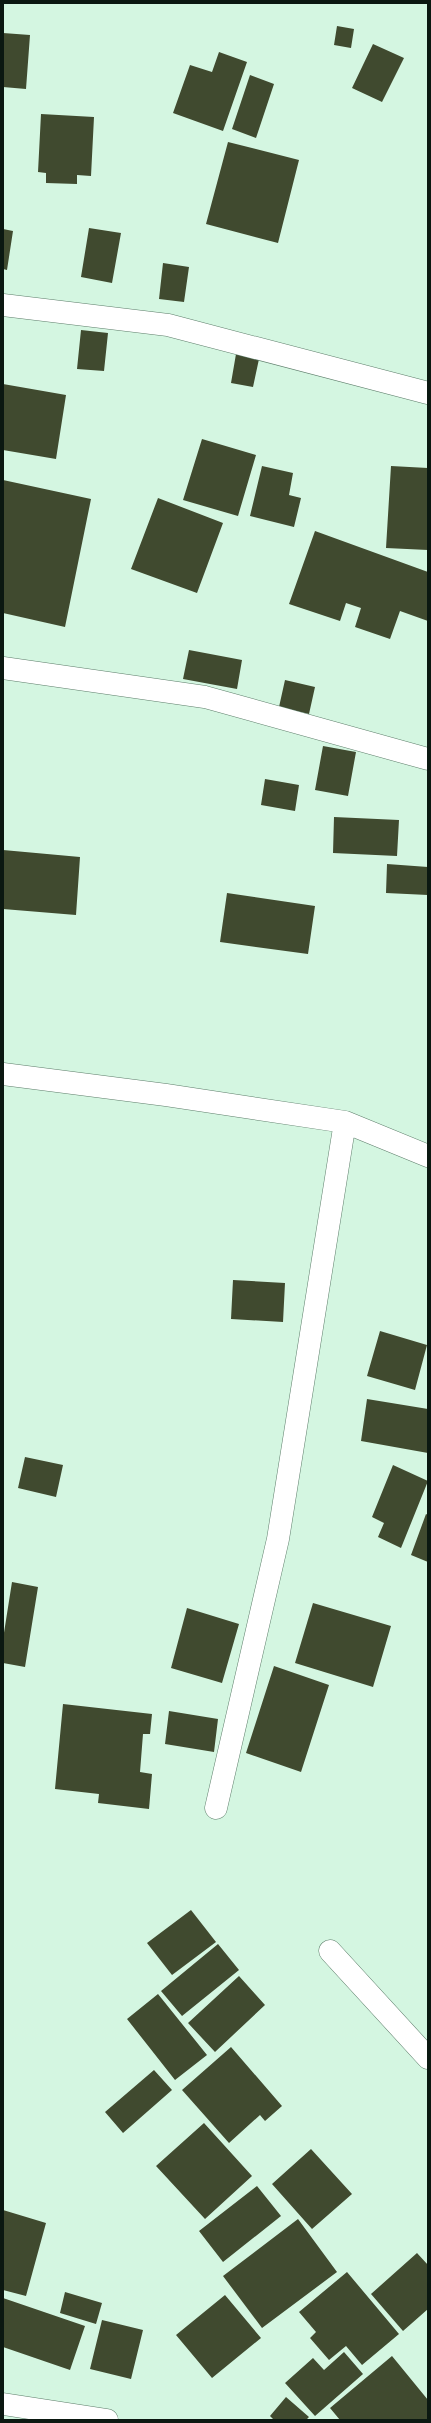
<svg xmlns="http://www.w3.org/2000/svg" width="431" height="2423" font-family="Inter,sans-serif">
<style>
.building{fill:#404a2f}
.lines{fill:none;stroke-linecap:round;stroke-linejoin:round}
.street-casing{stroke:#5e7e6b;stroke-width:23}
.street{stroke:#fff;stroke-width:22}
</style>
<rect width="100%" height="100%" fill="#d4f6e1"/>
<path class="building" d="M337 26 354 29 351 48 334 45Z
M3 33 30 35 26 89 3 87Z
M373 44 404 58 382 102 352 88Z
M219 52 247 62 223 131 173 113 190 65 212 72Z
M250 75 274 84 256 138 232 129Z
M41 114 94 117 91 176 77 175V184L46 183V173L38 172Z
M228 142 299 160 278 243 206 224Z
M89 228 121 233 112 283 81 277Z
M3 229 13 231 7 270 3 269Z
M163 263 189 267 184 302 159 299Z
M81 330 108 333 104 371 77 369Z
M236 354 259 359 253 387 231 383Z
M3 384 66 395 56 459 3 450Z
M202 439 256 455 238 516 183 500Z
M262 466 293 473 289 495 301 498 294 527 250 516Z
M391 466 428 468V550L386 548Z
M3 480 91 499 65 627 3 613Z
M158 498 223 523 197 593 131 569Z
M315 531 428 572V621L400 611 390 639 355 627 361 608 346 603 340 621 289 604Z
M189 650 242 660 237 689 183 679Z
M285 680 315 687 309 714 279 707Z
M323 746 356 752 348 796 315 790Z
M265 779 299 785 295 811 261 805Z
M334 817 399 820 397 856 333 853Z
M3 850 80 857 76 915 3 909Z
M387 864 428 867V895L386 893Z
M227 893 315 906 308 954 220 942Z
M233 1280 285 1283 283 1322 231 1319Z
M380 1331 427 1345 415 1390 367 1376Z
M367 1399 428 1409V1453L361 1441Z
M25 1457 63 1465 56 1497 18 1488Z
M393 1465 428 1481 401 1548 378 1537 384 1523 372 1517Z
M426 1514 428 1515V1562L411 1555Z
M12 1582 38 1587 25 1667 3 1663V1639Z
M313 1603 391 1626 373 1687 295 1663Z
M187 1608 239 1624 222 1683 171 1668Z
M274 1666 329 1685 301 1772 246 1753Z
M63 1704 152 1714 150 1734H143L140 1772 152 1774 149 1809 98 1803 99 1794 55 1789Z
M169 1711 218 1719 214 1752 165 1744Z
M191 1910 216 1942 172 1975 147 1943Z
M218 1944 239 1970 182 2016 161 1991Z
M239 1976 265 2005 215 2052 188 2023Z
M158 1994 207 2055 175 2080 127 2019Z
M231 2047 282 2106 265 2121 260 2115 229 2143 182 2090Z
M154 2070 172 2090 123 2133 105 2112Z
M204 2123 252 2176 205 2219 156 2166Z
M311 2149 352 2194 312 2229 272 2184Z
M257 2186 281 2216 223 2262 199 2231Z
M3 2210 46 2223 26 2296 3 2290Z
M298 2219 337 2272 262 2328 223 2276Z
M417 2253 428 2265V2309L403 2331 371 2294Z
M347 2272 399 2334 362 2365 346 2346 329 2360 310 2338 316 2332 299 2312Z
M65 2292 102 2303 96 2324 60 2313Z
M225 2295 261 2338 212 2378 176 2335Z
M3 2298 85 2326 70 2370 3 2347Z
M102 2320 143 2330 131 2379 90 2369Z
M344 2352 363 2374 315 2416 285 2383 313 2358 324 2370Z
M392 2356 428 2400V2420H340L330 2408Z
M286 2397 309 2417 306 2420H274L270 2416Z"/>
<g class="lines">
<g class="street-casing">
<path id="street" d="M3 305 168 325 428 393
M3 668 205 697 428 759
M3 1074 166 1095 345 1122 428 1156
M216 1808 278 1539 345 1122
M330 1951 428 2058
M3 2404 107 2420"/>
</g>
<use href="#street" class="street"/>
</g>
<rect width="431" height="2423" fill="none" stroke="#0b1811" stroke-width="8"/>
</svg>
